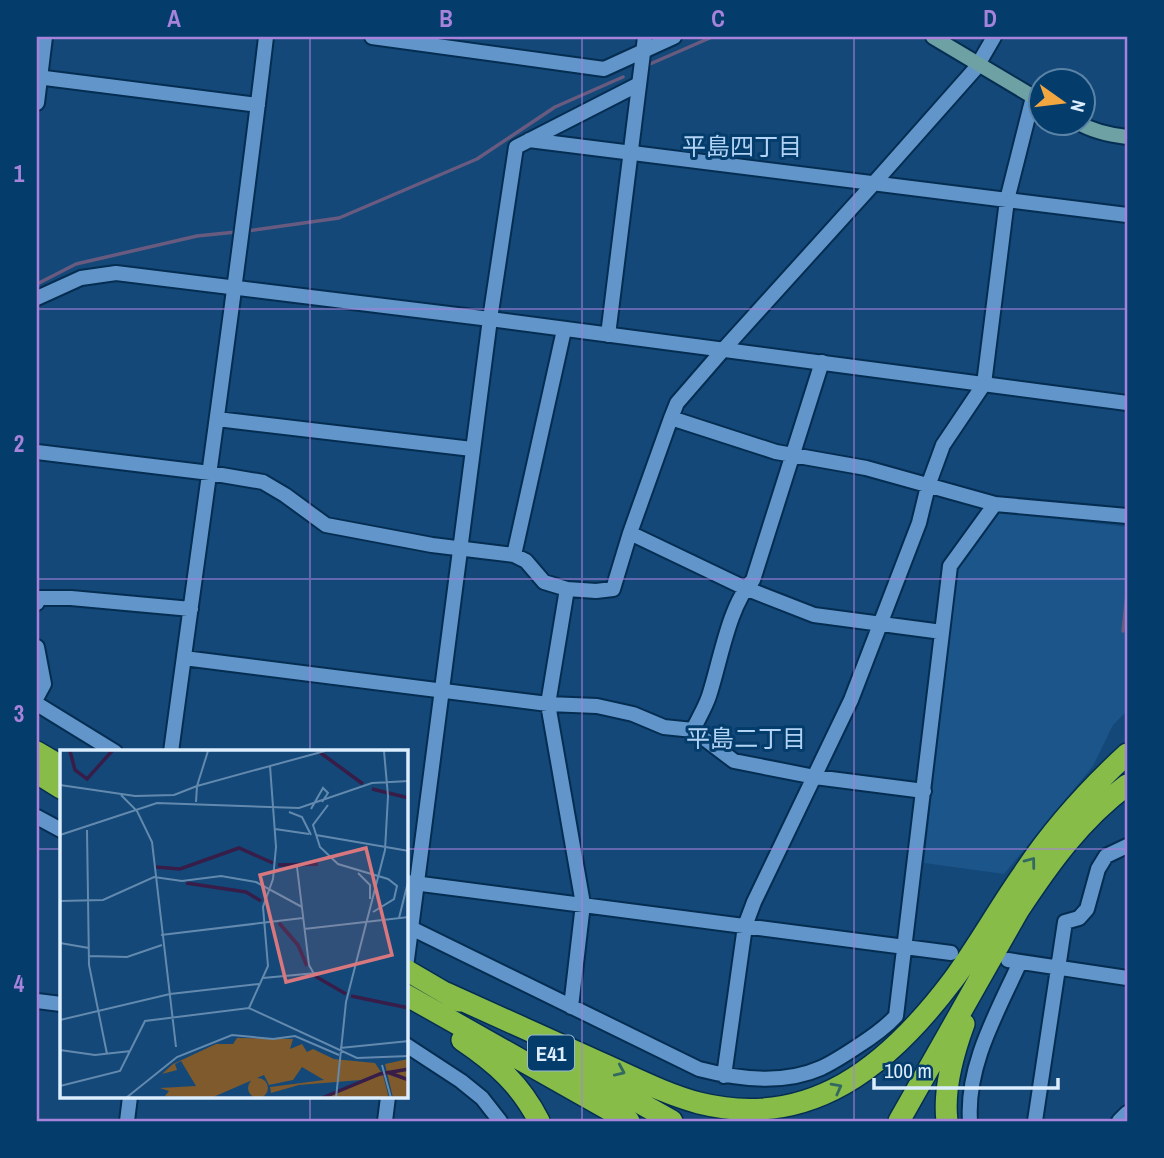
<svg xmlns="http://www.w3.org/2000/svg" width="1164" height="1158" font-family="'Archivo Narrow','Noto Sans JP',sans-serif">
<style>
.built{fill:#1b558a}
.lines{fill:none;stroke-linecap:round;stroke-linejoin:round}
.stream{stroke:#695b7f;stroke-width:3.5}
.minor-casing{stroke:#052d51;stroke-width:18}
.tertiary-casing{stroke:#052d51;stroke-width:18}
.secondary-casing{stroke:#052d51;stroke-width:18}
.motorway-casing{stroke:#052d51;stroke-width:24}
.minor{stroke:#6296cb;stroke-width:14}
.tertiary{stroke:#6296cb;stroke-width:14}
.secondary{stroke:#6da1a4;stroke-width:14}
.motorway{stroke:#87bc49;stroke-width:21}
.oneway{stroke:#326960}
.grid{fill:none;stroke:#a783db;stroke-width:2;stroke-opacity:0.55}
.labels{text-anchor:middle;dominant-baseline:central;stroke-width:6;stroke-linejoin:round;paint-order:stroke}
.shield{fill:#043d6c;stroke:#9bb8d2;stroke-width:2}
.shield-label{font-size:21px;font-weight:bold;fill:#dcedfe}
.neighbourhood-label{font-size:24px;fill:#b3d3f5;stroke:#043d6c}
.inset-river{fill:none;stroke:#381d49;stroke-width:3.5}
.inset-road{fill:none;stroke:#638aae;stroke-width:2}
.view{fill:#d8777e;fill-opacity:0.15;stroke:#d8777e;stroke-width:3.5}
.inset-edge{fill:none;stroke:#dcedfe;stroke-width:3.5}
.neatline{fill:none;stroke:#a783db;stroke-width:2.5}
.grid-label{font-size:23px;text-anchor:middle;font-weight:bold;fill:#a783db}
</style>
<rect width="100%" height="100%" fill="#134878"/>
<path class="built" d="M1000 512 1127 527V711L1113 725 1093 766 1004 874 924 863 957 571Z"/>
<g class="lines">
<path class="stream" d="M650 64 712 37
M247 231 339 218 477 159 555 107 623 77
M37 284 76 264 197 236 236 232
M1123 631 1127 594"/>
<g class="minor-casing">
<path id="minor" d="M372 37 604 69 674 37
M37 77 258 105
M529 140 1127 215
M490 319 516 147 639 84
M671 418 776 452 866 468 995 504
M217 419 472 449
M37 452 210 473 263 482 285 495 326 525 432 545 514 555 526 561 544 582 567 589 596 591 613 589 630 533 671 418 677 403 723 350
M630 533 745 588 814 615 942 632
M514 555 564 330
M567 589 548 704 583 904 571 1007
M37 603 39 598H71L191 609
M37 647 44 684 37 697
M184 658 548 704 597 706 633 714 664 727 693 730 734 761 815 777 924 791
M37 704 115 752
M693 730C698 719 705 708 709 696 720 663 729 604 753 580L822 362
M171 752C203 514 238 276 266 37
M37 817 61 830
M406 882 951 953
M411 928 699 1069C737 1079 783 1085 821 1068 834 1062 846 1054 858 1046 872 1037 885 1028 896 1016L950 566 995 504 1127 516
M1008 960 1127 978
M37 1001 61 1004
M406 1045 461 1081 482 1098 500 1121
M724 1076 745 926 754 902 851 700 919 523 928 486 943 445 984 384 1007 200 1033 97
M127 1121 130 1097
M970 1121C966 1065 998 1011 1020 962
M1035 1121 1065 922 1079 918 1087 909 1098 869 1106 856 1127 846
M1119 1121 1127 1113"/>
</g>
<g class="tertiary-casing">
<path id="tertiary" d="M37 103 45 37
M37 298 81 278 116 273 490 319 1127 403
M608 335 645 37
M723 350 875 182 976 68 994 37
M406 967 490 319
M385 1121 388 1097"/>
</g>
<g class="secondary-casing">
<path id="secondary" d="M933 37 1042 102
M1077 122C1092 131 1110 135 1127 137"/>
</g>
<g class="motorway-casing">
<path id="motorway" d="M37 752 61 766
M37 773 61 788
M406 970 459 1001
M446 993C498 1016 549 1040 601 1063 633 1077 665 1094 699 1103 811 1131 889 1065 953 980 978 946 999 908 1023 874 1052 830 1089 789 1127 754
M406 995 629 1121
M462 1040C496 1063 520 1084 539 1121
M551 1053 672 1121
M899 1121 1018 911C1049 864 1081 819 1127 785
M947 1121C943 1089 953 1054 964 1024"/>
</g>
<use href="#minor" class="minor"/>
<use href="#tertiary" class="tertiary"/>
<use href="#secondary" class="secondary"/>
<use href="#motorway" class="motorway"/>
</g>
<defs><path id="oneway-chevron" d="M-2-3.5L2.5 0L-2 3.5" fill="none" stroke-width="1.6" stroke-linecap="round" stroke-linejoin="round" transform="scale(1.75)"/></defs>
<g class="oneway">
<use href="#oneway-chevron" transform="translate(1031 862) rotate(-53)"/>
<use href="#oneway-chevron" transform="translate(620 1071) rotate(24)"/>
<use href="#oneway-chevron" transform="translate(837 1088) rotate(-28)"/>
</g>
<path class="grid" d="M310 37V752M582 37V1121M854 37V1121M37 309H1127M37 579H1127M37 849H61M406 849H1127M310 1097V1121"/>
<g class="labels">
<rect class="shield" x="528" y="1035.5" width="46" height="35" rx="5"/>
<g class="shield-label">
<text x="551" y="1053">E41</text>
</g>
<g class="neighbourhood-label">
<text x="742" y="146">平島四丁目</text>
<text x="746" y="738">平島二丁目</text>
</g>
</g>
<g transform="translate(60 750)">
<rect width="348" height="348" fill="#134878"/>
<path d="M177 288 233 289 230 299 242 294 247 302 253 299 274 309 315 313 321 322 301 330 239 335 211 343 210 337 264 330 242 317 233 330 209 335 204 325 151 348 105 346 109 341 100 338 136 336 121 311 115 314 117 320 102 324 113 314 156 294H173ZM348 309V348H333L325 314ZM323 325 329 348H263L320 325ZM188 338a10 10 0 1 1 20 0a10 10 0 1 1-20 0Z" fill="#7e5a2d"/>
<path class="inset-river" d="M10 1 15 20 27 29 52 1M258 1 303 34M312 39 349 48M218 115 258 114M96 117 120 119 179 98 213 113M126 133 186 142 201 151M219 173 238 195 247 216M255 226 286 244M291 246 349 258M327 322 349 330M262 348 320 324 349 319"/>
<path class="inset-road" d="M210 16 265 1M0 35 75 46 114 45 137 36M137 36 148 1M61 45 77 61 92 92 116 297M136 52 137 36 210 16 216 97 213 129 203 157 208 216 189 258M268 55 253 75 260 97 278 114 328 129 337 136 334 149 313 162M251 59 263 38 268 43 262 52M229 62 242 67 251 85M215 79 249 84M27 80 29 215 47 304M0 85 97 53 239 58 312 33 349 31M256 85 349 101M237 117 249 215 254 224M298 123 310 135V149M0 151 43 150 94 127 122 131 161 126 196 132 242 157M339 168 349 128M244 179 349 167M101 185 243 168M0 193 29 198M29 206 67 207 102 195M203 228 267 222M0 270 110 244 199 234M280 298 349 291M0 300 35 305 71 301M322 315 331 348M0 336 60 321 85 271 189 258 297 308 349 306M66 348 117 307 172 285 213 289 235 286 279 305M276 348 286 252 325 100 328 46 324 1"/>
<path class="view" d="M306 98 332 205 226 232 200 125Z"/>
<rect width="348" height="348" class="inset-edge"/>
</g>
<rect width="1164" height="1158" fill="none" stroke="#043d6c" stroke-width="77"/>
<g transform="translate(1062 102) rotate(104)"><circle r="33" fill="#043d6c" stroke="#5a83a6" stroke-width="2"/>
<path d="M0-5L12 26L0 18L-12 26Z" fill="#f1a640"/>
<text y="-10" font-size="19" font-weight="bold" text-anchor="middle" fill="#dcedfe">N</text>
</g>
<path d="M874 1078v10h184v-10" fill="none" stroke="#dcedfe" stroke-width="3.5"/>
<text x="884" y="1078" font-size="21" fill="#dcedfe" stroke="#043d6c" stroke-width="5" paint-order="stroke">100 m</text>
<rect x="38" y="38" width="1088" height="1082" class="neatline"/>
<g class="grid-label">
<text x="174" y="27">A</text>
<text x="446" y="27">B</text>
<text x="718" y="27">C</text>
<text x="990" y="27">D</text>
<text x="19" y="182">1</text>
<text x="19" y="452">2</text>
<text x="19" y="722">3</text>
<text x="19" y="992">4</text>
</g>
</svg>
